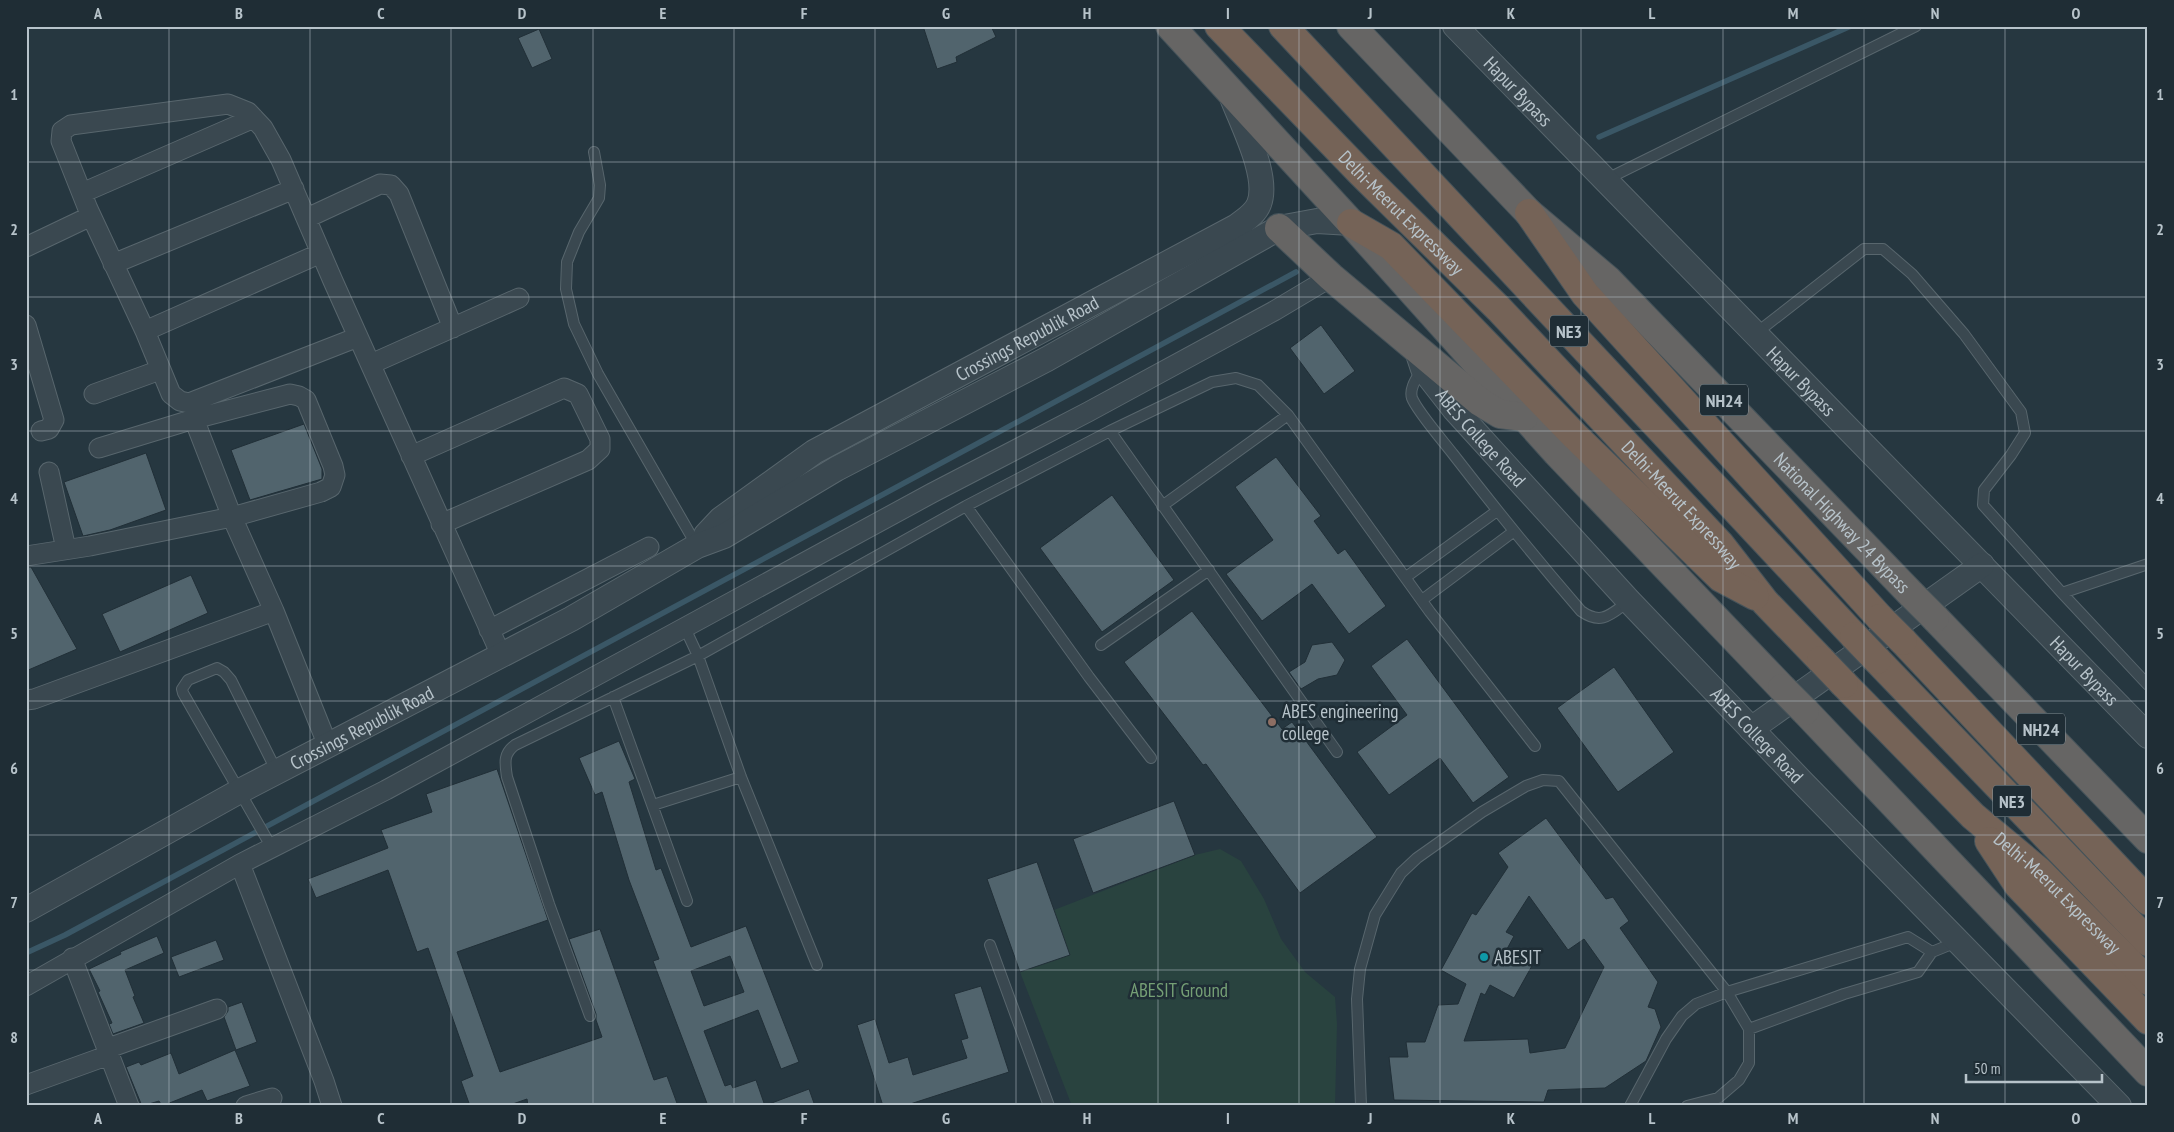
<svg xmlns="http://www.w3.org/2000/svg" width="2174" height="1132" font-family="'PT Sans Narrow',sans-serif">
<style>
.green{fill:#29433f}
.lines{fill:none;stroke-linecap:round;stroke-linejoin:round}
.stream{stroke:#3a5766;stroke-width:5.5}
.building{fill:#51646d;stroke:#212f37;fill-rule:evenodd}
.service-casing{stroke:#58666d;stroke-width:12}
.minor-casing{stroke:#58666d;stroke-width:21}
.tertiary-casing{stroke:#58666d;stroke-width:26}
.trunk-casing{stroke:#45535a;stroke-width:30}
.motorway-casing{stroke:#45535a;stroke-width:30}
.service{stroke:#3a4850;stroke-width:10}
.minor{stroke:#3a4850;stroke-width:19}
.tertiary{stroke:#3a4850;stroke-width:24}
.trunk{stroke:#666564;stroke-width:28}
.motorway{stroke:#756357;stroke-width:28}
.trunk-bridge-casing{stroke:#45535a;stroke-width:30;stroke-linecap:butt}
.motorway-bridge-casing{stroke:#45535a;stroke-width:30;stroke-linecap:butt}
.trunk-bridge{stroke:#666564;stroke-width:28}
.motorway-bridge{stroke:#756357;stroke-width:28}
.grid{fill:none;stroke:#b7c3ca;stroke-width:1;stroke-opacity:0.55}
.education-dot{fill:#8d6e63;stroke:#1f2d35;stroke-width:2}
.culture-dot{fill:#0f9aa8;stroke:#1f2d35;stroke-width:2}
.labels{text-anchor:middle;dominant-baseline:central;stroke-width:5;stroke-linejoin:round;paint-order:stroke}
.shield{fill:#1f2d35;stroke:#89969d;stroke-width:1}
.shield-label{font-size:18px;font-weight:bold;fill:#b7c3ca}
.street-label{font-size:19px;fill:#b7c3ca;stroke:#1f2d35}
.poi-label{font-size:19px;fill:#b7c3ca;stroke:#1f2d35;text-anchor:start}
.park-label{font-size:19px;fill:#759f75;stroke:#1f2d35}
.neatline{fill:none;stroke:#b7c3ca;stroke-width:2}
.grid-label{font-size:16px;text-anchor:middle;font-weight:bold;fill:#b7c3ca}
</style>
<rect width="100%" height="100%" fill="#263740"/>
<path class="green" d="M1220 849 1241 861 1264 899 1281 939 1305 972 1335 997 1337 1024 1335 1106H1072L1020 972 1069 955 1054 910 1195 855Z"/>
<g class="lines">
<path class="stream" d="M1599 137 1851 26
M26 953 65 935 1296 272"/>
</g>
<path class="building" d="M923 26H991L996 37 956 57 957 62 937 69Z
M539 29 552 59 532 68 518 38Z
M1321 325 1355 371 1324 394 1290 348Z
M304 424 322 469V479L250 500 231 450Z
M146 453 166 510 110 530 83 536 64 482Z
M1276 457 1321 516 1314 521 1338 554 1345 549 1386 606 1349 634 1312 584 1262 621 1226 574 1273 540 1235 487Z
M1112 495 1174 580 1102 632 1040 548Z
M26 567H31L77 649 26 671Z
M191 575 208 613 120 652 102 614Z
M1192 611 1282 729 1292 722 1377 837 1300 893 1206 764 1203 765 1124 662Z
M1407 639 1509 777 1473 803 1440 758 1389 795 1357 752 1407 715 1371 666Z
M1332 642 1345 660 1337 675 1318 679 1301 689 1289 672 1305 662 1312 645Z
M1614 667 1674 752 1618 792 1557 708Z
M619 741 635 779 629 782 656 870 661 868 691 947 746 926 799 1062 781 1069 758 1010 704 1031 725 1086 731 1084 733 1088 756 1080 765 1106H708L653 961 659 959 629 880 602 792 595 795 579 758ZM730 956 744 992 704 1006 691 971Z
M497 769 548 920 457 952 500 1072 602 1037 596 1020V1014L569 939 600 929 654 1080 667 1076 678 1106H528L527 1099 507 1106H470L461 1081 473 1076 428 948 417 952 388 870 316 898 308 879 388 848 381 830 432 812 426 794Z
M1174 801 1195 855 1093 893 1073 839Z
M1546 818 1606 899 1613 897 1629 921 1620 928 1658 982 1648 1007 1655 1009 1661 1027 1646 1061 1605 1088 1548 1090 1544 1102 1394 1100 1389 1057H1408L1406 1042H1425L1438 1005 1458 1004 1466 984 1441 970 1472 913 1476 915 1508 867 1498 853ZM1529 896 1568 950 1584 939 1604 967 1565 1048 1530 1053 1528 1039 1464 1041 1481 993 1485 995 1490 985 1514 998 1533 964 1507 949 1514 936 1506 932Z
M1037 862 1070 955 1020 972 987 879Z
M157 936 164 953 125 970 135 996 133 997 144 1023 113 1034 109 1024 112 1023 98 992 100 991 89 969 121 954 120 952Z
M216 940 224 960 179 977 171 957Z
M981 986 1009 1072 904 1106H883L857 1025 875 1019 889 1063 908 1057 913 1075 967 1058 961 1040 968 1038 954 994Z
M242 1002 257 1042 236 1050 224 1017 228 1011V1007Z
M235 1050 250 1086 207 1101 202 1090 162 1106 159 1101 142 1106 126 1067 139 1062 141 1065 171 1053 179 1074Z
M809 1089 815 1106H769V1104Z"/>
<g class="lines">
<g class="service-casing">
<path id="service" d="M594 152 600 185 599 198 579 232 567 262 566 289 574 324 598 374 697 546
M1605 180 1916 26
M1755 334 1864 249H1883L1912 274 1964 334 2021 412 2025 433 2011 455 1984 490 1983 505 2062 593 2148 685
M1422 369C1417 378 1409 388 1412 398 1417 411 1443 441 1453 454 1494 507 1537 560 1581 611 1602 626 1611 614 1629 601
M1110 431 1337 752
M966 506 1089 677 1151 758
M1162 506 1288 415
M1406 577 1497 511
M2062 593 2148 564
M1422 600 1513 532
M685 628 698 656 741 777 817 965
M1101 645 1209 570
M613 697 687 901
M653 805 741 777
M272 848 183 693 182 689 188 680 217 668 224 672 231 680 277 772
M990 945 1049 1106
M590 1016 549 904 507 777C505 763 503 754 515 745L698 656 966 506 1110 431 1212 382 1236 378 1258 385 1288 415 1430 612 1535 746
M1749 1029 1844 994 1918 972 1932 952 1959 941
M1361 1106 1357 999 1360 969 1375 915 1401 873 1417 858 1482 812 1526 786 1543 780 1559 781 1727 992 1749 1029V1063L1739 1080 1718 1098 1687 1106
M1630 1106 1666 1039 1682 1016 1696 1004 1727 992 1908 937 1932 952"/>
</g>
<g class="minor-casing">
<path id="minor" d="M82 193 254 118
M307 218 380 184 391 185 399 194 453 328
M26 247 91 216
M113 264 294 189
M26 325 54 420 49 429 41 431
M145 331 321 253
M358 337 189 403 180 401 171 394 145 331 88 209 61 141 62 131 71 125 228 104 248 112 263 128 281 160 333 281 501 655
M371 364 519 298
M94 394 160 370
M194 419 232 517 274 611
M411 456 564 388 578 394 600 439V449L588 460 441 524
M49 472 66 549
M26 556 90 546 232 517 321 492 331 487 335 475 333 466 306 400 299 396 290 394 194 419 99 448
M489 630 649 547
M26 700 34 699 274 611 328 746
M240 864 324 1081 332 1106
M72 958 129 1106
M26 986 240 864 386 790 932 493 1088 412 1274 311 1331 277
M106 1049 217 1009
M26 1085 109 1055
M246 1106 272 1098"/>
</g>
<g class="tertiary-casing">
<g id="tertiary">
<path id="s1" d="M1455 26C1685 264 1918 499 2148 736"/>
<path id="s2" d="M1416 348 1423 369 1455 410 1629 601 1802 782 2119 1106"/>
<path id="s3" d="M706 535 721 519 814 452 1237 226C1246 219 1255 214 1259 204 1270 176 1241 122 1231 95"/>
<path d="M1751 729 1982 565"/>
<path id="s4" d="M26 910 238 792 571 619 697 546 724 536 836 469 1047 359 1279 228 1317 221 1351 223"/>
</g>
</g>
<g class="trunk-casing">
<g id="trunk">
<path d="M1170 26 1351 223 1557 453 1782 688"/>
<path id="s5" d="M1351 26 1529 213 1608 280 1912 595"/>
<path d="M1279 228 1331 277 1480 402 1500 414 1524 417"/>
<path d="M1935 618 2148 839"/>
<path d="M1805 711 2148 1072"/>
</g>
</g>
<g class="motorway-casing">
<g id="motorway">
<path id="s6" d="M1219 26 1361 173 1499 309 1720 544 1765 602 1821 660"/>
<path d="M1283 26 1854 636"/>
<path d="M1529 213 1585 294 1880 618"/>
<path d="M1351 223 1391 246 1575 436 1721 578 1755 596"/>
<path d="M1903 641 2148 901"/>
<path d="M1877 660 2148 942"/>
<path id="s7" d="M1844 684 1973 816 2039 871 2148 981"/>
<path d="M1989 841 2018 885 2148 1020"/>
</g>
</g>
<use href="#service" class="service"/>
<use href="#minor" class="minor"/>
<use href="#tertiary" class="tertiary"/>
<use href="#trunk" class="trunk"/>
<use href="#motorway" class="motorway"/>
<g class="trunk-bridge-casing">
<path id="trunk-bridge" d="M1912 595 1935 618
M1782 688 1805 711"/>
</g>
<g class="motorway-bridge-casing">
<path id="motorway-bridge" d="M1880 618 1903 641
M1854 636 1877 660
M1821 660 1844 684"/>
</g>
<use href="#trunk-bridge" class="trunk-bridge"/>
<use href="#motorway-bridge" class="motorway-bridge"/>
</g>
<path class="grid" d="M169 26V1106M310 26V1106M451 26V1106M593 26V1106M734 26V1106M875 26V1106M1016 26V1106M1158 26V1106M1299 26V1106M1440 26V1106M1581 26V1106M1723 26V1106M1864 26V1106M2005 26V1106M26 162H2148M26 297H2148M26 431H2148M26 566H2148M26 701H2148M26 835H2148M26 970H2148"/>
<circle class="education-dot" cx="1272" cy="722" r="5"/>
<circle class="culture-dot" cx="1484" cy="957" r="5"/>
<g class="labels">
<g class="shield">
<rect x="1550" y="315.5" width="38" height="31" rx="4"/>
<rect x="1700" y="384.5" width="48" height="31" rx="4"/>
<rect x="2017" y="713.5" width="48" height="31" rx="4"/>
<rect x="1993" y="785.5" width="38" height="31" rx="4"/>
</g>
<g class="shield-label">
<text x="1569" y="331">NE3</text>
<text x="1724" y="400">NH24</text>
<text x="2041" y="729">NH24</text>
<text x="2012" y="801">NE3</text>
</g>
<g class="street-label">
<text stroke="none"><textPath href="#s1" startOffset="91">Hapur Bypass</textPath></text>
<text stroke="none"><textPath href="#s6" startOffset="261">Delhi-Meerut Expressway</textPath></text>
<text stroke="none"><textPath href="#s3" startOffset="378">Crossings Republik Road</textPath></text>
<text stroke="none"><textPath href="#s1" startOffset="496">Hapur Bypass</textPath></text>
<text stroke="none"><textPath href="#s2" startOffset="112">ABES College Road</textPath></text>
<text stroke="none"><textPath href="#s6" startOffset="666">Delhi-Meerut Expressway</textPath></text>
<text stroke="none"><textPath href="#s5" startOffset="699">National Highway 24 Bypass</textPath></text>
<text stroke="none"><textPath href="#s1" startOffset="901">Hapur Bypass</textPath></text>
<text stroke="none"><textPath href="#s4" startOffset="382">Crossings Republik Road</textPath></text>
<text stroke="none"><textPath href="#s2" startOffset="518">ABES College Road</textPath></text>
<text stroke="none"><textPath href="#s7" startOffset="299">Delhi-Meerut Expressway</textPath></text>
</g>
<g class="poi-label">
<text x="1282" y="711">ABES engineering<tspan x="1282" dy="22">college</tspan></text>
<text x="1494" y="957">ABESIT</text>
</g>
<g class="park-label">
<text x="1179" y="990">ABESIT Ground</text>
</g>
</g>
<rect width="2174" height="1132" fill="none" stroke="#1f2d35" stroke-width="55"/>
<path d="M1966 1074v8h136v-8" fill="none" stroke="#b7c3ca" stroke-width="2.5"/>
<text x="1974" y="1074" font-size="15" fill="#b7c3ca" stroke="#1f2d35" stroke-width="4" paint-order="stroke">50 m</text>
<rect x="28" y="28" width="2118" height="1076" class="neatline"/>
<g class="grid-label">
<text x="98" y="19">A</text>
<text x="239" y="19">B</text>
<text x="381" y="19">C</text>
<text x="522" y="19">D</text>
<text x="663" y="19">E</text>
<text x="804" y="19">F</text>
<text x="946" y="19">G</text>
<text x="1087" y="19">H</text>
<text x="1228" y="19">I</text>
<text x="1370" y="19">J</text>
<text x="1511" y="19">K</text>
<text x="1652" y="19">L</text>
<text x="1793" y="19">M</text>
<text x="1935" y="19">N</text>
<text x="2076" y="19">O</text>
<text x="14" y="100">1</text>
<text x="2160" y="100">1</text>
<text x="14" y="235">2</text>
<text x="2160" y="235">2</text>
<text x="14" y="370">3</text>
<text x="2160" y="370">3</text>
<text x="14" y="504">4</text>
<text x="2160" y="504">4</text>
<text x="14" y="639">5</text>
<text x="2160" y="639">5</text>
<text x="14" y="774">6</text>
<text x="2160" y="774">6</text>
<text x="14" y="908">7</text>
<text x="2160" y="908">7</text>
<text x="14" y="1043">8</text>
<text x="2160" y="1043">8</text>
<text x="98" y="1124">A</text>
<text x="239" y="1124">B</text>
<text x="381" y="1124">C</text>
<text x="522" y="1124">D</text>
<text x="663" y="1124">E</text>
<text x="804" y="1124">F</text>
<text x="946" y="1124">G</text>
<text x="1087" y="1124">H</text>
<text x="1228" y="1124">I</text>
<text x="1370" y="1124">J</text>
<text x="1511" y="1124">K</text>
<text x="1652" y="1124">L</text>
<text x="1793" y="1124">M</text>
<text x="1935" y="1124">N</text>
<text x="2076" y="1124">O</text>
</g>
</svg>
